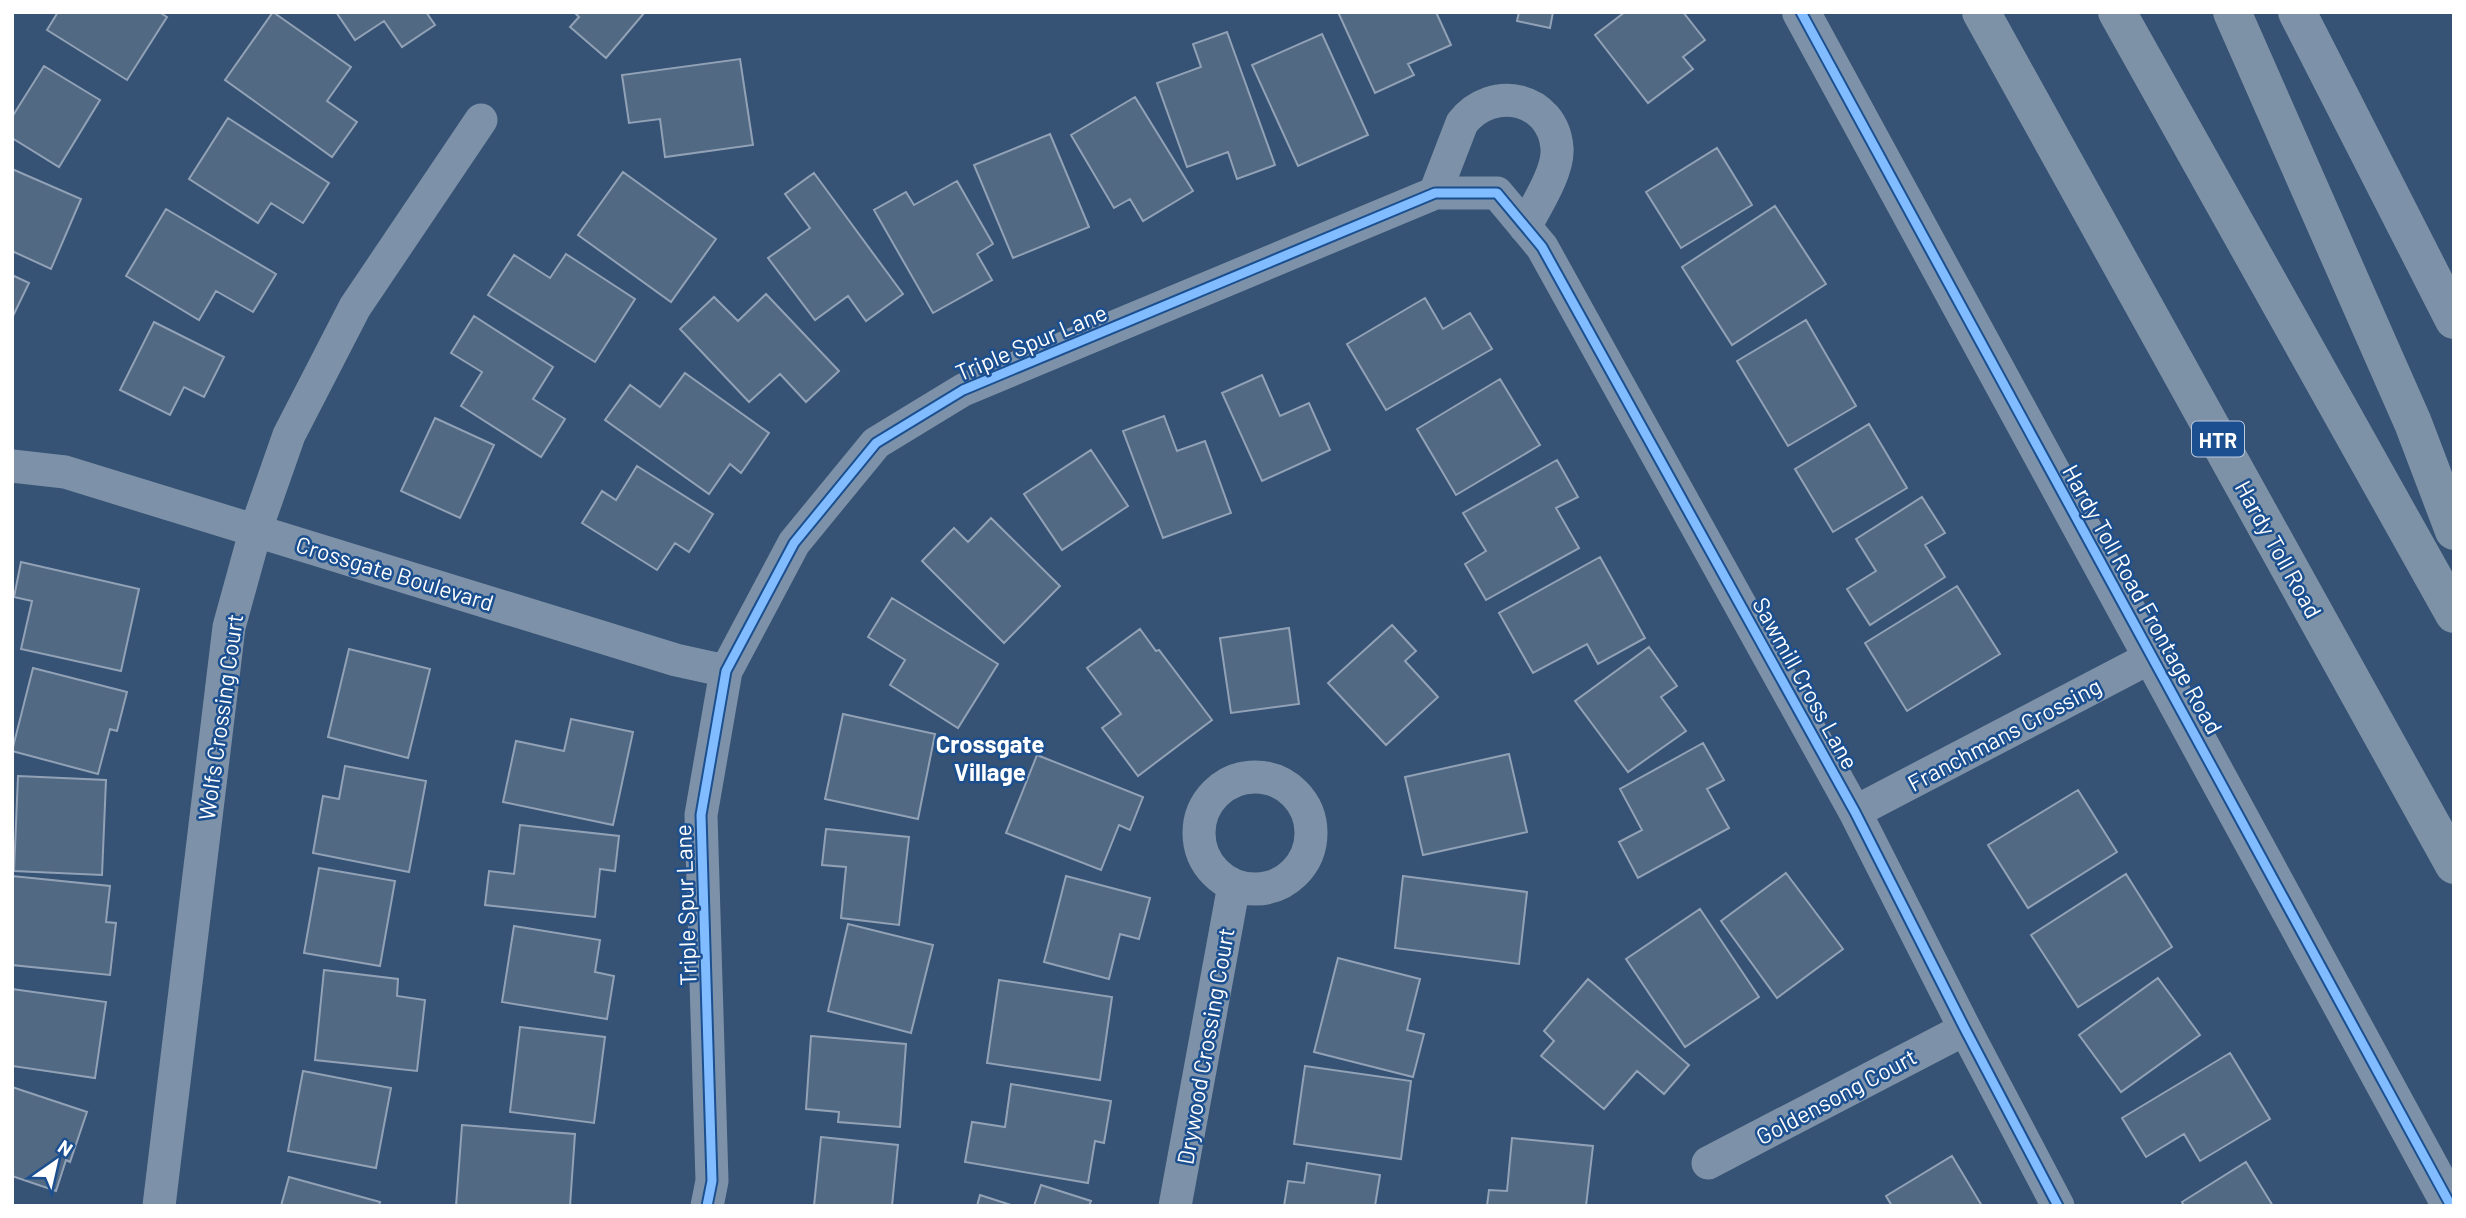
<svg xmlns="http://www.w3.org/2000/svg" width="2466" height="1218" font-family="Barlow,sans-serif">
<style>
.building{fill:#526984;stroke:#92a2b6;stroke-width:2}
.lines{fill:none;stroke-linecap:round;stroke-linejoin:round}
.minor{stroke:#7d92a8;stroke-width:33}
.tertiary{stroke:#7d92a8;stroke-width:38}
.motorway{stroke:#7e92a7;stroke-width:38}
.cycleway-casing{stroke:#1b4f8f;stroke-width:13}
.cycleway{stroke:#80bcff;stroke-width:9}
.labels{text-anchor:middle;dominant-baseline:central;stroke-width:5;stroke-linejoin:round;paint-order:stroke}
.shield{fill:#1b4f8f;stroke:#bbcadd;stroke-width:2}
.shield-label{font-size:21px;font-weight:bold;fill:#fff}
.street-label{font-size:23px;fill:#fff;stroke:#1b4f8f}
.neighbourhood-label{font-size:24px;font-weight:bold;fill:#fff;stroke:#1b4f8f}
</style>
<rect width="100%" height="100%" fill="#365274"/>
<path class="building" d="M58 12H159L167 17 127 80 47 30Z
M273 12 351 67 327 101 357 122 332 157 225 80Z
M336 12H426L435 25 402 47 384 21 355 40Z
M574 12H645L606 58 570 27 579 17Z
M1338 12H1436L1451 45 1408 64 1414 75 1375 93Z
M1519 12H1553L1550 28 1517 21Z
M1625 12H1683L1705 40 1683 57 1693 69 1648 103 1595 35Z
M1227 32 1275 165 1237 179 1228 152 1187 167 1157 83 1201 67 1193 44Z
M1322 34 1368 135 1298 166 1252 65Z
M740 59 753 145 665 157 660 119 629 123 622 75Z
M44 66 100 100 59 167 12 138V117Z
M1135 97 1193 191 1143 221 1130 199 1114 208 1071 135Z
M228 118 329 183 303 223 271 203 258 223 189 179Z
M1050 134 1089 227 1013 258 974 165Z
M1717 148 1752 205 1681 248 1646 192Z
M12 169 81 199 51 269 12 251Z
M623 172 716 239 671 302 578 235Z
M814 173 903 294 866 321 848 296 815 320 768 258 810 228 785 194Z
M957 181 993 244 977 254 992 280 933 313 874 210 906 192 914 205Z
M1775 206 1826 284 1732 345 1682 267Z
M166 209 276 274 253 312 216 291 199 320 126 276Z
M566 254 635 299 595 362 488 295 514 255 550 278Z
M12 275 29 283 12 318Z
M766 294 839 371 806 402 780 374 749 402 680 329 714 297 738 321Z
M1425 298 1443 329 1470 313 1492 349 1386 410 1347 344Z
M474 316 553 367 533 399 565 419 541 457 461 406 482 372 451 353Z
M1806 320 1856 406 1788 446 1737 361Z
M154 322 224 357 204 397 184 387 170 415 120 390Z
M685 373 769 433 741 473 730 464 709 494 605 420 630 385 660 407Z
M1262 375 1280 416 1309 403 1330 450 1262 481 1222 393Z
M1500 379 1540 445 1456 495 1417 429Z
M1164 416 1177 451 1205 441 1231 513 1163 538 1123 431Z
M435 418 494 445 460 518 401 491Z
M1869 424 1907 488 1833 532 1795 469Z
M1091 450 1128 506 1062 550 1024 494Z
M1557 460 1578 497 1556 508 1579 548 1486 600 1465 564 1486 551 1463 513Z
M637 466 713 514 689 552 675 543 657 570 582 523 602 491 616 500Z
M1922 497 1945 533 1925 545 1945 577 1870 625 1847 589 1876 571 1856 539Z
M991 518 1060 586 1004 643 922 561 954 528 968 542Z
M1600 557 1645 638 1598 664 1587 644 1533 673 1499 613Z
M21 562 139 589 121 671 21 649 32 601 14 597Z
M1957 586 2000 654 1907 711 1865 643Z
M892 598 998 664 958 728 890 685 905 660 868 637Z
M1392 625 1416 651 1405 661 1438 697 1386 745 1328 683Z
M1289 628 1299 704 1231 713 1220 638Z
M1140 629 1156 651 1159 650 1212 720 1138 776 1102 728 1121 714 1087 668Z
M1649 647 1677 686 1661 697 1686 731 1628 772 1575 701Z
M349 649 430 669 408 758 328 737Z
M33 668 127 692 117 731 110 729 98 774 12 751Z
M843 714 935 734 918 819 825 799Z
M571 719 633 732 613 825 503 802 516 741 564 751Z
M1703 743 1724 780 1707 789 1729 828 1638 878 1619 842 1642 830 1620 789Z
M1509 754 1527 832 1423 855 1405 777Z
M1037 755 1143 797 1130 830 1119 825 1101 870 1006 833Z
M345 766 426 781 409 872 313 853 323 796 339 799Z
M18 776 106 780 102 875 14 871Z
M2078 790 2117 852 2028 908 1988 845Z
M520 825 619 836 615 871 600 869 595 917 485 905 489 871 514 874Z
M826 829 909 837 899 925 841 918 846 867 822 865Z
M319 868 395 881 380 966 304 953Z
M1786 873 1843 949 1777 998 1721 921Z
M2126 874 2172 947 2078 1007 2031 935Z
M12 876 110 886 106 922 116 923 110 975 12 965Z
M1066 876 1150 898 1139 939 1120 934 1109 979 1044 962Z
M1403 876 1527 892 1519 964 1395 948Z
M1700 909 1759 997 1685 1047 1626 959Z
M848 924 933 945 911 1033 828 1011Z
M514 926 600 940 595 972 614 976 607 1019 502 1002Z
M1338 958 1420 979 1407 1030 1424 1034 1413 1077 1314 1052Z
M324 970 398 979 397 996 425 1000 417 1071 315 1060Z
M2158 978 2200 1035 2121 1092 2079 1035Z
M1588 979 1689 1065 1664 1094 1637 1071 1604 1109 1541 1056 1554 1041 1544 1031Z
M999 980 1112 997 1100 1080 987 1063Z
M12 989 106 1002 95 1078 12 1066Z
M520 1027 605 1037 594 1123 510 1112Z
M811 1036 906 1044 900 1127 838 1122 839 1112 806 1109Z
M2230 1053 2270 1119 2200 1161 2184 1134 2146 1157 2122 1118Z
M1305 1066 1411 1081 1401 1159 1294 1144Z
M303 1071 391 1088 376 1168 288 1151Z
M1011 1084 1111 1101 1104 1143 1095 1141 1088 1183 965 1162 972 1122 1005 1127Z
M12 1087 87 1112 70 1162 66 1160 56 1191 12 1176Z
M462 1125 575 1134 570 1206H456Z
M821 1137 898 1145 892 1206H814Z
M1512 1138 1593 1146 1586 1206H1487L1489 1190 1507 1191Z
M1952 1156 1982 1206H1892L1886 1196Z
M2246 1162 2273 1206H2184L2182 1202Z
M1307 1163 1380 1175 1375 1206H1284L1288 1181 1304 1183Z
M289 1177 380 1202 379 1206H281Z
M1041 1185 1091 1201 1089 1206H1034Z
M980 1195 1014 1206H977Z"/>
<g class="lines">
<path class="minor" d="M1435 193 1462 123C1492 84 1553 97 1557 148 1559 171 1536 206 1525 227
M12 466 65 472 676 660 726 671
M1199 833a56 56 0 1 1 112 0a56 56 0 1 1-112 0Z
M1855 812 2153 656
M1708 1163 1965 1029
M159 1206 229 627 256 529 289 435 355 307 481 120
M707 1206 712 1181 701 815 726 671 794 543 876 443 963 390 1435 193H1497L1542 247 1855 812 1965 1029 2058 1206
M1175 1206 1234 885"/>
<path class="tertiary" d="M1801 12 2451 1206
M2297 12 2454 320"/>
<path class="motorway" d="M1981 12 2454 865
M2117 12 2454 614
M2232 12 2413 423 2454 531"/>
<g class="cycleway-casing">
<path id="cycleway" d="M1801 12 2451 1206
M707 1206 712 1181 701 815 726 671 794 543 876 443 963 390 1435 193H1497L1542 247 1855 812 1965 1029 2058 1206"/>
</g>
<use href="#cycleway" class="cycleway"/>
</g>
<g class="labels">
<rect class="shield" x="2192" y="421.5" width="52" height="35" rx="5"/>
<g class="shield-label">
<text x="2218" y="439">HTR</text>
</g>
<g class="street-label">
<text transform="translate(1031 342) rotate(-23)">Triple Spur Lane</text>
<text transform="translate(2279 549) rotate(61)">Hardy Toll Road</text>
<text transform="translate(395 573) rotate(17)">Crossgate Boulevard</text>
<text transform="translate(2143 599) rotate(61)">Hardy Toll Road Frontage Road</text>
<text transform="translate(1806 683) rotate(61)">Sawmill Cross Lane</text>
<text transform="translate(220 717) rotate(-82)">Wolfs Crossing Court</text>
<text transform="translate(2004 734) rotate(-28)">Franchmans Crossing</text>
<text transform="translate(685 905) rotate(-92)">Triple Spur Lane</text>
<text transform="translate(1205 1046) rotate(-80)">Drywood Crossing Court</text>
<text transform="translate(1836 1096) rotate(-28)">Goldensong Court</text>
</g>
<g class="neighbourhood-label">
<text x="990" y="743">Crossgate<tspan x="990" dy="28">Village</tspan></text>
</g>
</g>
<rect width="2466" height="1218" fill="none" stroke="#ffffff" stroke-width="28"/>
<g transform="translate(56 1162) rotate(34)" stroke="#1b4f8f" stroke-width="5" paint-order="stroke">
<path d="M0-5L12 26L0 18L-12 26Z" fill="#ffffff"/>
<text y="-10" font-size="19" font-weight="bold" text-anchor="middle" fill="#ffffff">N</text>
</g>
</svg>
